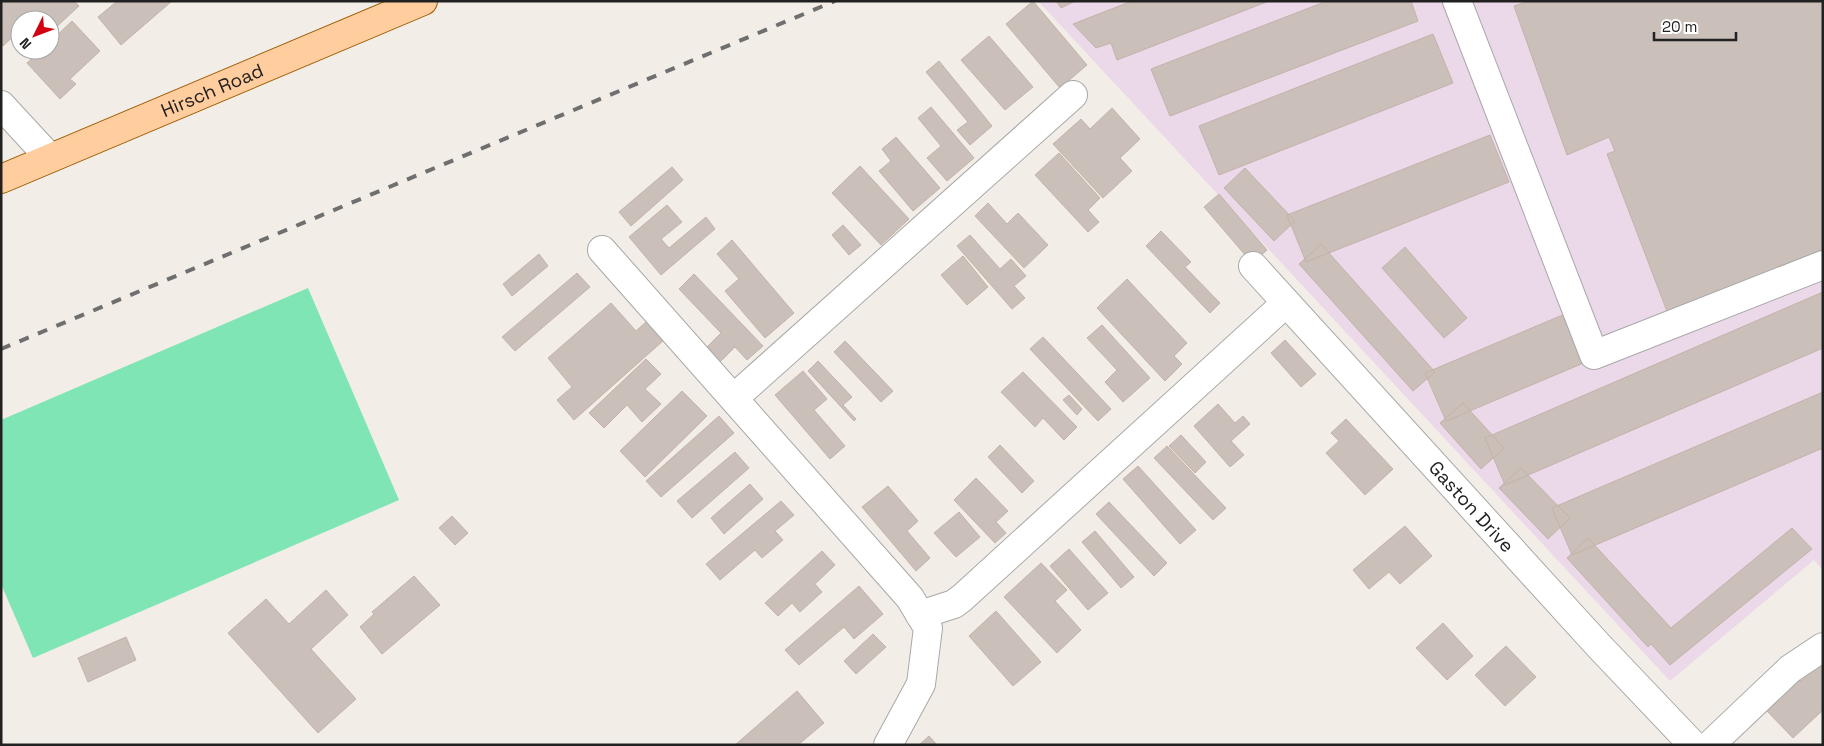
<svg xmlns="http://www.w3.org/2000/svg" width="1824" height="746" font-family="'Space Grotesk',sans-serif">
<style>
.industrial{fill:#ebd8e9}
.pitch{fill:#80e5b5}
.building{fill:#cabfb9;stroke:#c4b2a8}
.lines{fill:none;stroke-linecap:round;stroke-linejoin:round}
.minor-casing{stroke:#a8a8a8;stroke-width:30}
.major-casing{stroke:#9d5c00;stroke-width:30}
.minor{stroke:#fff;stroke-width:28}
.major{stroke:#ffcd9e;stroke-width:28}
.rail{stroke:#6f6f6f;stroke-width:4;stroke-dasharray:10 10;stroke-linecap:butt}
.labels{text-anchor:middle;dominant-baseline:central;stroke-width:5;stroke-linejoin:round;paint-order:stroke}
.street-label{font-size:19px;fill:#212121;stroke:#fff}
</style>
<rect width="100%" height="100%" fill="#f2ede7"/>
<path class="industrial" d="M1038 1H1823V570L1814 560 1670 681Z"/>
<path class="pitch" d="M308 288 399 500 33 658 1 584V420Z"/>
<path class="building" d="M1 1H74L79 6 53 30 50 27V20H44L38 14 31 20H20V30L3 46 1 43Z
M115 1H172L121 45 98 17 116 2Z
M1033 1 1087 65 1060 88 1006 24Z
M1056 1H1075L1061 8Z
M1132 1H1269L1117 60 1111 43 1096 48 1073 24Z
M1327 1H1411L1418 21 1170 116 1151 69Z
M1528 1H1823V258L1668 314 1607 154 1615 151 1609 137 1567 155 1514 6Z
M72 21 100 51 70 79 76 84 60 99 27 63 41 50H50V42Z
M1433 34 1453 83 1219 175 1199 126Z
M989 36 1033 87 1005 110 961 60Z
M939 61 992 126 970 145 957 130 968 122 926 72Z
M931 107 974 158 947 181 927 158 941 146 918 118Z
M1112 108 1140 139 1120 158 1132 171 1103 198 1053 144 1081 119 1090 129Z
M1490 135 1509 182 1306 262 1287 215Z
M896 137 940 188 913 211 879 171 891 161 882 149Z
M1059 153 1100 198 1088 210 1099 222 1088 232 1035 175Z
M860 166 909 219 881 245 832 193Z
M672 167 683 180 631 226 619 212Z
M1245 168 1295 221 1274 241 1224 188Z
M1219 194 1267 250 1252 263 1204 207Z
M988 203 1007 224 1018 213 1048 245 1024 268 975 216Z
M667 205 682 222 661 239 669 248 706 217 715 229 661 275 629 237Z
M843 225 861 245 849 255 832 235Z
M1161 231 1191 262 1185 267 1220 303 1210 313 1146 246Z
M970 235 1000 269 1011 259 1026 276 1014 286 1025 298 1012 309 957 246Z
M732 240 794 313 765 338 725 291 739 279 717 254Z
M1321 244 1435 372 1413 391 1299 264Z
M1405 247 1467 318 1444 338 1382 268Z
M539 254 548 266 512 296 503 284Z
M963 256 988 287 967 305 941 275Z
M577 273 590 287 515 351 502 337Z
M694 274 763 346 747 360 735 347 719 363 705 349 721 333 679 289Z
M1127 279 1187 343 1174 356 1182 364 1165 381 1097 308Z
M1823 292V348L1505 485 1485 438Z
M611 303 636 331 647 321 664 340 574 420 557 400 572 387 548 358Z
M1565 314 1586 362 1446 421 1425 373Z
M1102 325 1150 378 1123 402 1105 382 1117 370 1087 338Z
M1043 337 1111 409 1098 421 1030 349Z
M1285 340 1316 374 1301 387 1271 353Z
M845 341 893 391 881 402 834 352Z
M646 359 661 374 645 389 661 404 642 422 627 405 604 428 589 413Z
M818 361 852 397 843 405 856 419 854 421 808 371Z
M803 371 827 399 814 410 845 446 830 459 775 395Z
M1023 372 1077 427 1064 440 1043 418 1035 427 1001 392Z
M682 391 707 416 645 477 620 451Z
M1823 392V448L1572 555 1552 508Z
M1069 395 1082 409 1077 415 1063 400Z
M1463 403 1504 448 1481 469 1440 423Z
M1218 404 1235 423 1243 416 1250 424 1231 441 1244 455 1230 467 1194 426Z
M719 416 734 433 661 497 646 481Z
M1346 419 1393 469 1365 495 1326 453 1339 441 1331 433Z
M1181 435 1206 462 1195 473 1169 446Z
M1000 445 1034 481 1022 493 988 457Z
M1167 446 1226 508 1213 520 1154 458Z
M735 452 749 468 692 518 677 501Z
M1138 466 1196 530 1180 544 1123 479Z
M1521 468 1570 518 1548 539 1499 488Z
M976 478 1008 511 996 522 1006 533 995 543 954 500Z
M750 484 763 499 724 534 711 518Z
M888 486 918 521 907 531 930 558 916 571 862 507Z
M781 501 794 515 775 531 783 540 762 558 755 550 720 580 706 564Z
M1109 502 1167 563 1154 576 1096 514Z
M959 512 980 537 956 557 934 533Z
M452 516 468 533 455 545 439 528Z
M1405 526 1432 556 1400 584 1389 572 1369 589 1353 570Z
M1792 528 1812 549 1670 665 1651 644 1648 647 1567 558 1588 538 1671 628Z
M1095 531 1134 577 1121 588 1082 542Z
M1069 549 1108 593 1088 610 1050 566Z
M822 551 835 565 815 584 822 592 800 612 792 603 778 616 765 603Z
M1041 563 1067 590 1055 601 1081 630 1057 653 1004 597Z
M414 576 440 605 382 654 360 627 374 614 372 612Z
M859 586 883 614 854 639 844 627 799 665 785 650Z
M326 590 348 615 311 649 356 699 318 733 228 633 266 599 289 624Z
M996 611 1041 662 1013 686 969 636Z
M1443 623 1473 656 1447 680 1416 648Z
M873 634 886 647 856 674 844 661Z
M126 637 136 660 88 682 78 658Z
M1506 646 1536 677 1505 706 1475 675Z
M1823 661V710L1793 738 1764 708 1796 677 1801 681Z
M797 691 824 723 798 745H735Z
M929 736 937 745H919Z"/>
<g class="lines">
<g class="minor-casing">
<g id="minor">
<path d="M1457 1 1594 355 1823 265"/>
<path d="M1 105 50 158"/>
<path d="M602 250 910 598 928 628 921 684 888 745"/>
<path id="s1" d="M1253 266 1598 645 1693 745"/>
<path d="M734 398 1073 95"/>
<path d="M920 615 954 604 962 598 1286 303"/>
<path d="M1710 745 1790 669 1823 647"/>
</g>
</g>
<g class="major-casing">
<g id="major">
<path id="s2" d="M1 179 423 1"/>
</g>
</g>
<use href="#minor" class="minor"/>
<use href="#major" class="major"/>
<path class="rail" d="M1 349 835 1"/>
</g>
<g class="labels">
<g class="street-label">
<text stroke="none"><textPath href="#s2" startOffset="229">Hirsch Road</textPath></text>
<text stroke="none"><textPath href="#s1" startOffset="325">Gaston Drive</textPath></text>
</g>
</g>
<rect width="1824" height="746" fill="none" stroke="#212121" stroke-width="5"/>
<g transform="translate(35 35) rotate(228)"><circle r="24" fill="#ffffff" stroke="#a6a6a6"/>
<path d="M0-4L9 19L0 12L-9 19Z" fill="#d10012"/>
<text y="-8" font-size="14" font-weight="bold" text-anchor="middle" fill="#212121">N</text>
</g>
<path d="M1654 32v8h82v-8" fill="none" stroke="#212121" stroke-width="2.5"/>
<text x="1662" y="32" font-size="15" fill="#212121" stroke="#ffffff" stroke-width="4" paint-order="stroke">20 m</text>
</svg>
